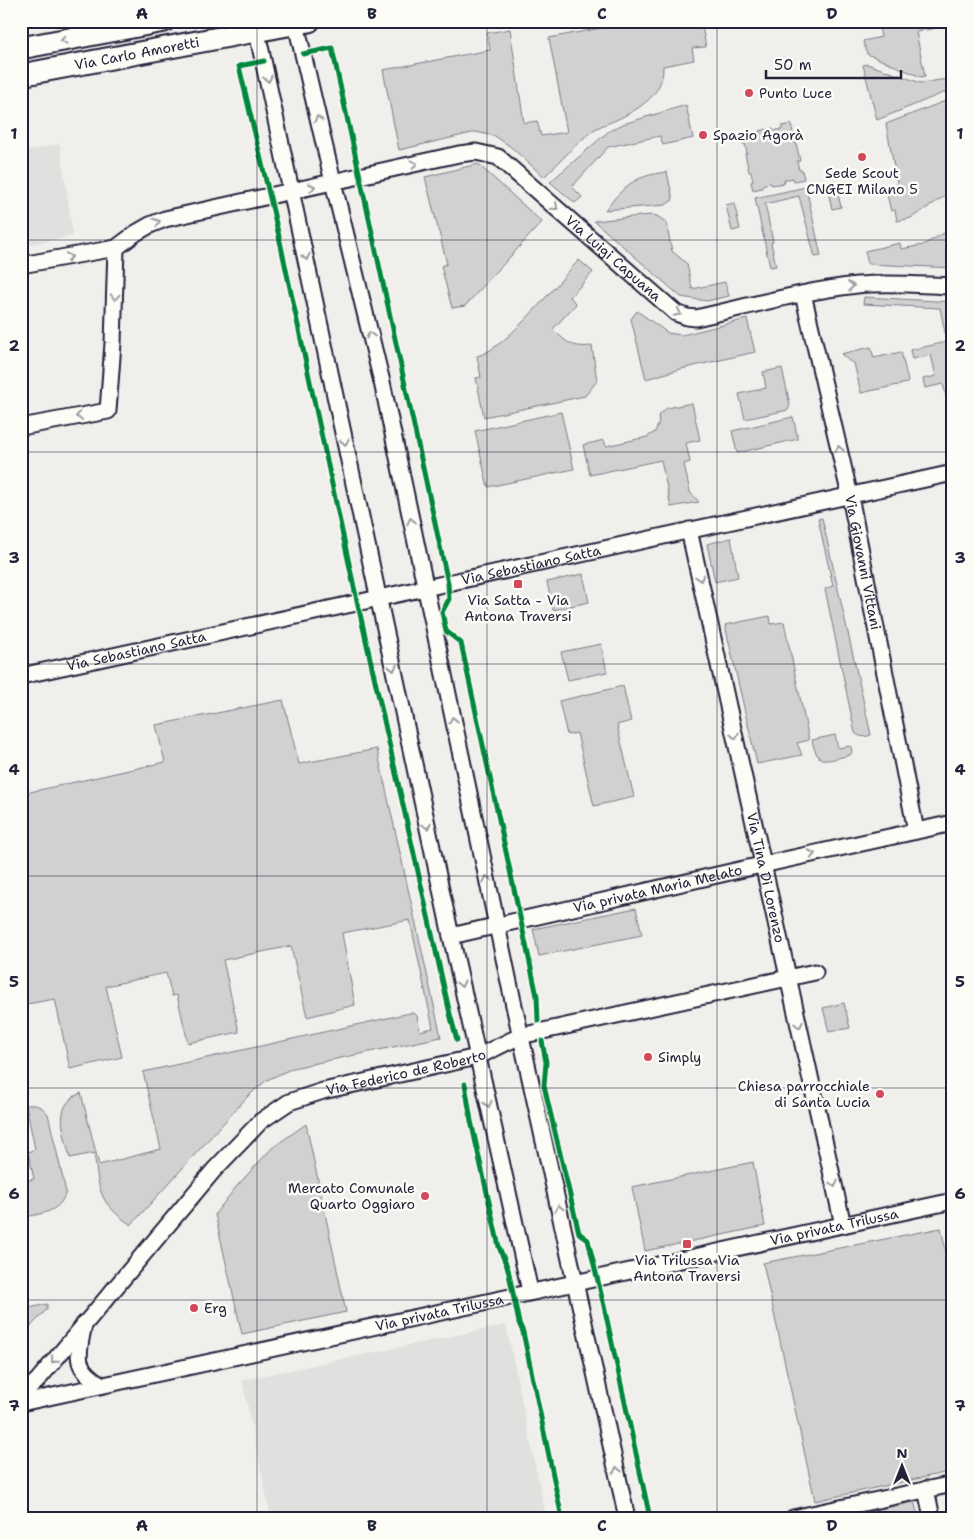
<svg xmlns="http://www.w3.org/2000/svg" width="974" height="1539" font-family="'Shantell Sans',sans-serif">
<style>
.built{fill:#e0e0df}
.green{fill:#d2d1d1;stroke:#7a7a86}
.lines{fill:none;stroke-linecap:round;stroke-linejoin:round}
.street-casing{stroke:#22223b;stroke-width:19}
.secondary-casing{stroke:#22223b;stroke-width:25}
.street{stroke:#fdfcf7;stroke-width:15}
.secondary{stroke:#fdfcf7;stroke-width:21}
.cycleway-casing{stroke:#fdfcf7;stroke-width:8}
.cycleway{stroke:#00873e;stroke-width:5}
.oneway{stroke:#9a9aa2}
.grid{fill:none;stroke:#22223b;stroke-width:1;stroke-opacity:0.55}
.poi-dot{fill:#d1495b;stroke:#fdfcf7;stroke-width:2}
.labels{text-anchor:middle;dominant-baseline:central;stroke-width:5;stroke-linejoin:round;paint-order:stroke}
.street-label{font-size:14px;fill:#22223b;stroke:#fdfcf7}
.poi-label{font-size:14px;fill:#22223b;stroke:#fdfcf7;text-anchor:start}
.neatline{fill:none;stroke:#22223b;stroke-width:2}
.grid-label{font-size:16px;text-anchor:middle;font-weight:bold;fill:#22223b}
</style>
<rect width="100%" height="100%" fill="#f0efec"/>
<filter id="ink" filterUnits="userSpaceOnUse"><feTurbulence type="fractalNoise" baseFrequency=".02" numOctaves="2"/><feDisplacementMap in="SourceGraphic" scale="10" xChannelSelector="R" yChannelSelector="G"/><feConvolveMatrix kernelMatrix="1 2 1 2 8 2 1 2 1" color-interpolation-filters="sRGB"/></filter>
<g filter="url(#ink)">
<path class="built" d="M60 144 73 236 21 246V152Z
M506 1325 545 1512 517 1518H271L242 1380Z"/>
<path class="green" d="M638 21H701L706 47 692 48 694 60 663 66C664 94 640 109 616 120 609 123 602 125 595 129 577 142 561 161 544 177L511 147 495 136 476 132 399 150 383 70 490 50 487 33 510 29 524 123 537 121 541 136 567 132 549 38Z
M878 21H953V25L916 32 925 76 921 77 867 54 863 41 881 37Z
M867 64 921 83 953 78V89L877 120 863 65Z
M953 98V191L911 218 897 221 895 210 891 211 887 195 899 193 886 124Z
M686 105 693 138 663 145 660 136 608 147 572 187 582 197 575 203 550 182 609 131 623 124Z
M791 124 793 132 791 133 793 143 796 142 800 161H797L799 170H802L804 179 794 181 793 178 784 180 785 183 772 185 771 183 762 185V188L753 190 751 182 753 181 751 172H749L745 154 747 153 745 144H742L740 135 750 133 751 136 760 134 759 131 773 128 774 131 782 129V126Z
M478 164 542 222 465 306 452 308 441 266 447 264 425 177Z
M667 172 673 200 665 205 605 210C625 185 634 176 667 172Z
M835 181 841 207 832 209 826 183Z
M806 187 821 256 815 257 799 196 765 204 773 242 771 243 776 266 770 267 755 198Z
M734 203 740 229 732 231 726 205Z
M651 215 657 216 666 222 672 251 687 264 692 289 725 282 729 296 707 301 681 297 594 221Z
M953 228V268L868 264 865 251 900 243 901 249 923 245Z
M579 260 593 272 570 297 576 304 553 329C567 343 572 348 592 346L597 381 585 396 484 417 476 378 481 377 477 356C504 351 558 282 579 260Z
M864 297 953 302V408L949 409 943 384 925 388 923 379 936 376 931 355 912 359 910 350 947 342 940 308 863 304Z
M637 311 668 333 682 335 747 319 755 352 681 369 646 379 631 319Z
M871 347 874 358 901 352 908 381 907 383 861 393 854 363 849 361 841 354Z
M782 368 790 405 788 410 745 419 739 394 766 388 763 372Z
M692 403 700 440 686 443 690 462 684 464 690 492 699 502 671 507 661 460 590 475 583 445 604 440 606 446 647 437 655 432 659 422 658 416 667 408Z
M561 412 574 469 488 487 475 431Z
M793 417 798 439 737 453 732 431Z
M822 518 871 735C865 737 861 738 855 733L825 589 833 586 818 519Z
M731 538 738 577 715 582 707 544Z
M583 574 589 602 553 610 547 582Z
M770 616 771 624 784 622 809 740 797 743 802 755 757 764 725 625Z
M601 644 607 672 568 680 561 652Z
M623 686 631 721 617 725 634 797 594 806 577 733 567 735 559 701Z
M283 700 299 764 377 749 441 1037 293 1068 267 1080 248 1096 131 1225C97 1201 100 1192 94 1153L70 1158C65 1135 51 1105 81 1093L99 1165 161 1149 143 1072 410 1013H414L417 1016 420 1031 433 1028 410 920 342 933 355 1005 307 1017 291 946 223 960 239 1032 188 1043 177 995 172 996 166 973 106 986 122 1057 70 1069 55 999 21 1005V794L165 762 156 725Z
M835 735 838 748 851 746 852 752 850 755C827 760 818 768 812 740Z
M636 908 642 935 539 956 533 929Z
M844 1003 850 1028 829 1032 823 1008Z
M26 1105C36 1104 42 1106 48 1114L66 1192C59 1214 41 1213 21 1218V1182L34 1179 28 1152 35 1149Z
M306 1124 346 1312 242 1334 215 1214 236 1187 272 1148Z
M753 1162 765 1226 645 1251 632 1187Z
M941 1228 953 1284V1471L815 1501 763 1263Z
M47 1304V1309L32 1325 21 1332V1310Z
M914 1502 919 1518H835Z"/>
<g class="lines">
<g class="street-casing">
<g id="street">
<path d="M293 21 296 24 333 182 382 382 513 1001 627 1518"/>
<path d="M262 23 257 32 451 936 530 1291"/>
<path id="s1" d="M21 265 116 248 136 233 150 225 165 219 459 154 476 152 498 157 676 313 687 317 696 318C750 306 803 291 857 285 889 282 921 285 953 286"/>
<path id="s2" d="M803 294 850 496 916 831"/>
<path d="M21 427 108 411 113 343 116 248"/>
<path id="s3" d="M689 530 843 1225"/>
<path id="s4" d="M21 676 953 473"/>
<path id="s5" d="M451 936 739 870 953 823"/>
<path d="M84 1324C78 1355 72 1367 102 1385"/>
<path id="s6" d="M21 1395 37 1381 214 1170 261 1121 289 1102 323 1091 477 1057 520 1036 815 972"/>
<path id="s7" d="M21 1403 953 1201"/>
<path d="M926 1489 932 1518"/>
<path d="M793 1518 953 1484"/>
</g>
</g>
<g class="secondary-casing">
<g id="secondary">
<path d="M21 48 164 21"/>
<path id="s8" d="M21 75 309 21"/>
</g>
</g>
<use href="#street" class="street"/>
<use href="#secondary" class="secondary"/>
<g class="cycleway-casing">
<path id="cycleway" d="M303 54 332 48 448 583 449 599 442 612 446 631 461 643 537 996 538 1021
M264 61 239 66 278 232 354 587 450 1014 457 1040
M542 1041 546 1062 544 1086 579 1233 588 1240 604 1306 650 1518
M465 1084 471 1121 499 1247 508 1269 519 1323 523 1332 562 1518"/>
</g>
<use href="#cycleway" class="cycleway"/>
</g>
<defs><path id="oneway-chevron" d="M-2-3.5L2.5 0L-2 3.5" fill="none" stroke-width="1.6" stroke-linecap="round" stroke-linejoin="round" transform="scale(1.25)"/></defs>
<g class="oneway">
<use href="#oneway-chevron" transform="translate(64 40) rotate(169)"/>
<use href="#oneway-chevron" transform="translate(268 79) rotate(78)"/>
<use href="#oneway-chevron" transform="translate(318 119) rotate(-103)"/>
<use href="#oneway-chevron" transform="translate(414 164) rotate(-13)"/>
<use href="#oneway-chevron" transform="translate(312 187) rotate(-12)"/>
<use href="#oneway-chevron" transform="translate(555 207) rotate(41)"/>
<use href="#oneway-chevron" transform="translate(157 222) rotate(-20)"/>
<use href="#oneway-chevron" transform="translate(69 257) rotate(-10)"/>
<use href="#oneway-chevron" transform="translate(306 257) rotate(78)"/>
<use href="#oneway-chevron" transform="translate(851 286) rotate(-8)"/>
<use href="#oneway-chevron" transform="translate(115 297) rotate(92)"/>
<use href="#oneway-chevron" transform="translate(678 313) rotate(28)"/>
<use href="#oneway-chevron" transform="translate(370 335) rotate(-104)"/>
<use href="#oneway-chevron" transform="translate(79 416) rotate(169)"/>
<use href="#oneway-chevron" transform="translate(345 442) rotate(78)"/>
<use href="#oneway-chevron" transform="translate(839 449) rotate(-103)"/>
<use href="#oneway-chevron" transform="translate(411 521) rotate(-102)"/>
<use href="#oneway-chevron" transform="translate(700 578) rotate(77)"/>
<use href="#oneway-chevron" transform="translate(393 668) rotate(78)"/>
<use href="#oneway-chevron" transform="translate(453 720) rotate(-102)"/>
<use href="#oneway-chevron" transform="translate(735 736) rotate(77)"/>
<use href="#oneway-chevron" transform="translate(427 826) rotate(78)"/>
<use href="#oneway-chevron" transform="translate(812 854) rotate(-12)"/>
<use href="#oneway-chevron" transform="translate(487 879) rotate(-102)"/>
<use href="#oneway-chevron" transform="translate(461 984) rotate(77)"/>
<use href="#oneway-chevron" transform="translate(799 1025) rotate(77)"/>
<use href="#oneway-chevron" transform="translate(488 1104) rotate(77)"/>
<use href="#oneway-chevron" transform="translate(834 1184) rotate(77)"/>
<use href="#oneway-chevron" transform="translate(559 1208) rotate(-103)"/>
<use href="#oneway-chevron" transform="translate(54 1360) rotate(129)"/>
<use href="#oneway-chevron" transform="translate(617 1470) rotate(-102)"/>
</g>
</g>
<path class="grid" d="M257 21V1518M487 21V1518M717 21V1518M21 240H953M21 452H953M21 664H953M21 876H953M21 1088H953M21 1300H953"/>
<g class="poi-dot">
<circle cx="749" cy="93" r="5"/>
<circle cx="703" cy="135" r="5"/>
<circle cx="862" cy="157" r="5"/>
<rect x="513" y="579" width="10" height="10" rx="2.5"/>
<circle cx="648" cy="1057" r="5"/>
<circle cx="880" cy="1094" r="5"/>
<circle cx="425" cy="1196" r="5"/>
<rect x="682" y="1239" width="10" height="10" rx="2.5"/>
<circle cx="194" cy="1308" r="5"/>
</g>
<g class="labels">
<g class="street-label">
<text stroke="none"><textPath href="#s8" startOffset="118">Via Carlo Amoretti</textPath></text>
<text stroke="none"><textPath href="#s1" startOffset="648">Via Luigi Capuana</textPath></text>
<text stroke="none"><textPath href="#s2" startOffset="275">Via Giovanni Vittani</textPath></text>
<text stroke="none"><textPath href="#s4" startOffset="522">Via Sebastiano Satta</textPath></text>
<text stroke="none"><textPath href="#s4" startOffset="118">Via Sebastiano Satta</textPath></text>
<text stroke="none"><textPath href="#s3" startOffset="356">Via Tina Di Lorenzo</textPath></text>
<text stroke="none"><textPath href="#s5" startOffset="212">Via privata Maria Melato</textPath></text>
<text stroke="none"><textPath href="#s6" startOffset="519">Via Federico de Roberto</textPath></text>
<text stroke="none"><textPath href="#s7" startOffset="832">Via privata Trilussa</textPath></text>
<text stroke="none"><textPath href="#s7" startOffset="428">Via privata Trilussa</textPath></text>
</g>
<g class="poi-label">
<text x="759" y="93">Punto Luce</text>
<text x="713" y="135">Spazio Agorà</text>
<text x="862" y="173" text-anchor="middle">Sede Scout<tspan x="862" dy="16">CNGEI Milano 5</tspan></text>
<text x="518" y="600" text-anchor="middle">Via Satta - Via<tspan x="518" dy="16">Antona Traversi</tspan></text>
<text x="658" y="1057">Simply</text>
<text x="870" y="1086" text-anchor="end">Chiesa parrocchiale<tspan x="870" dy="16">di Santa Lucia</tspan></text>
<text x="415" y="1188" text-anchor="end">Mercato Comunale<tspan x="415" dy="16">Quarto Oggiaro</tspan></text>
<text x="687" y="1260" text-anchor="middle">Via Trilussa Via<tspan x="687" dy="16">Antona Traversi</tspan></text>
<text x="204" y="1308">Erg</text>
</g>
</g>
<rect width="974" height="1539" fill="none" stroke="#fdfcf7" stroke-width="55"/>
<g transform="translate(902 1466)" stroke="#fdfcf7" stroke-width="4" paint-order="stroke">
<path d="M0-4L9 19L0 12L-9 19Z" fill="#22223b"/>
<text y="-8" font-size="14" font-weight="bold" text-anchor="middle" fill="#22223b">N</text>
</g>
<path d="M766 70v8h135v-8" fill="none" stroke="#22223b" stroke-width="2.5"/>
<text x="774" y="70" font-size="15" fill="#22223b" stroke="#fdfcf7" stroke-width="4" paint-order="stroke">50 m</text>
<rect x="28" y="28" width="918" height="1484" class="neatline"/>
<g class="grid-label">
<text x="142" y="19">A</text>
<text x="372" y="19">B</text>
<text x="602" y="19">C</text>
<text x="832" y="19">D</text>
<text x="14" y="139">1</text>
<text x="960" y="139">1</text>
<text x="14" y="351">2</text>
<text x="960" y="351">2</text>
<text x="14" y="563">3</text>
<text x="960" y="563">3</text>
<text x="14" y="775">4</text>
<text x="960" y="775">4</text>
<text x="14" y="987">5</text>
<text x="960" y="987">5</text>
<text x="14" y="1199">6</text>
<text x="960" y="1199">6</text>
<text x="14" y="1411">7</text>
<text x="960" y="1411">7</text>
<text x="142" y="1531">A</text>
<text x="372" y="1531">B</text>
<text x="602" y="1531">C</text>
<text x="832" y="1531">D</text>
</g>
</svg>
